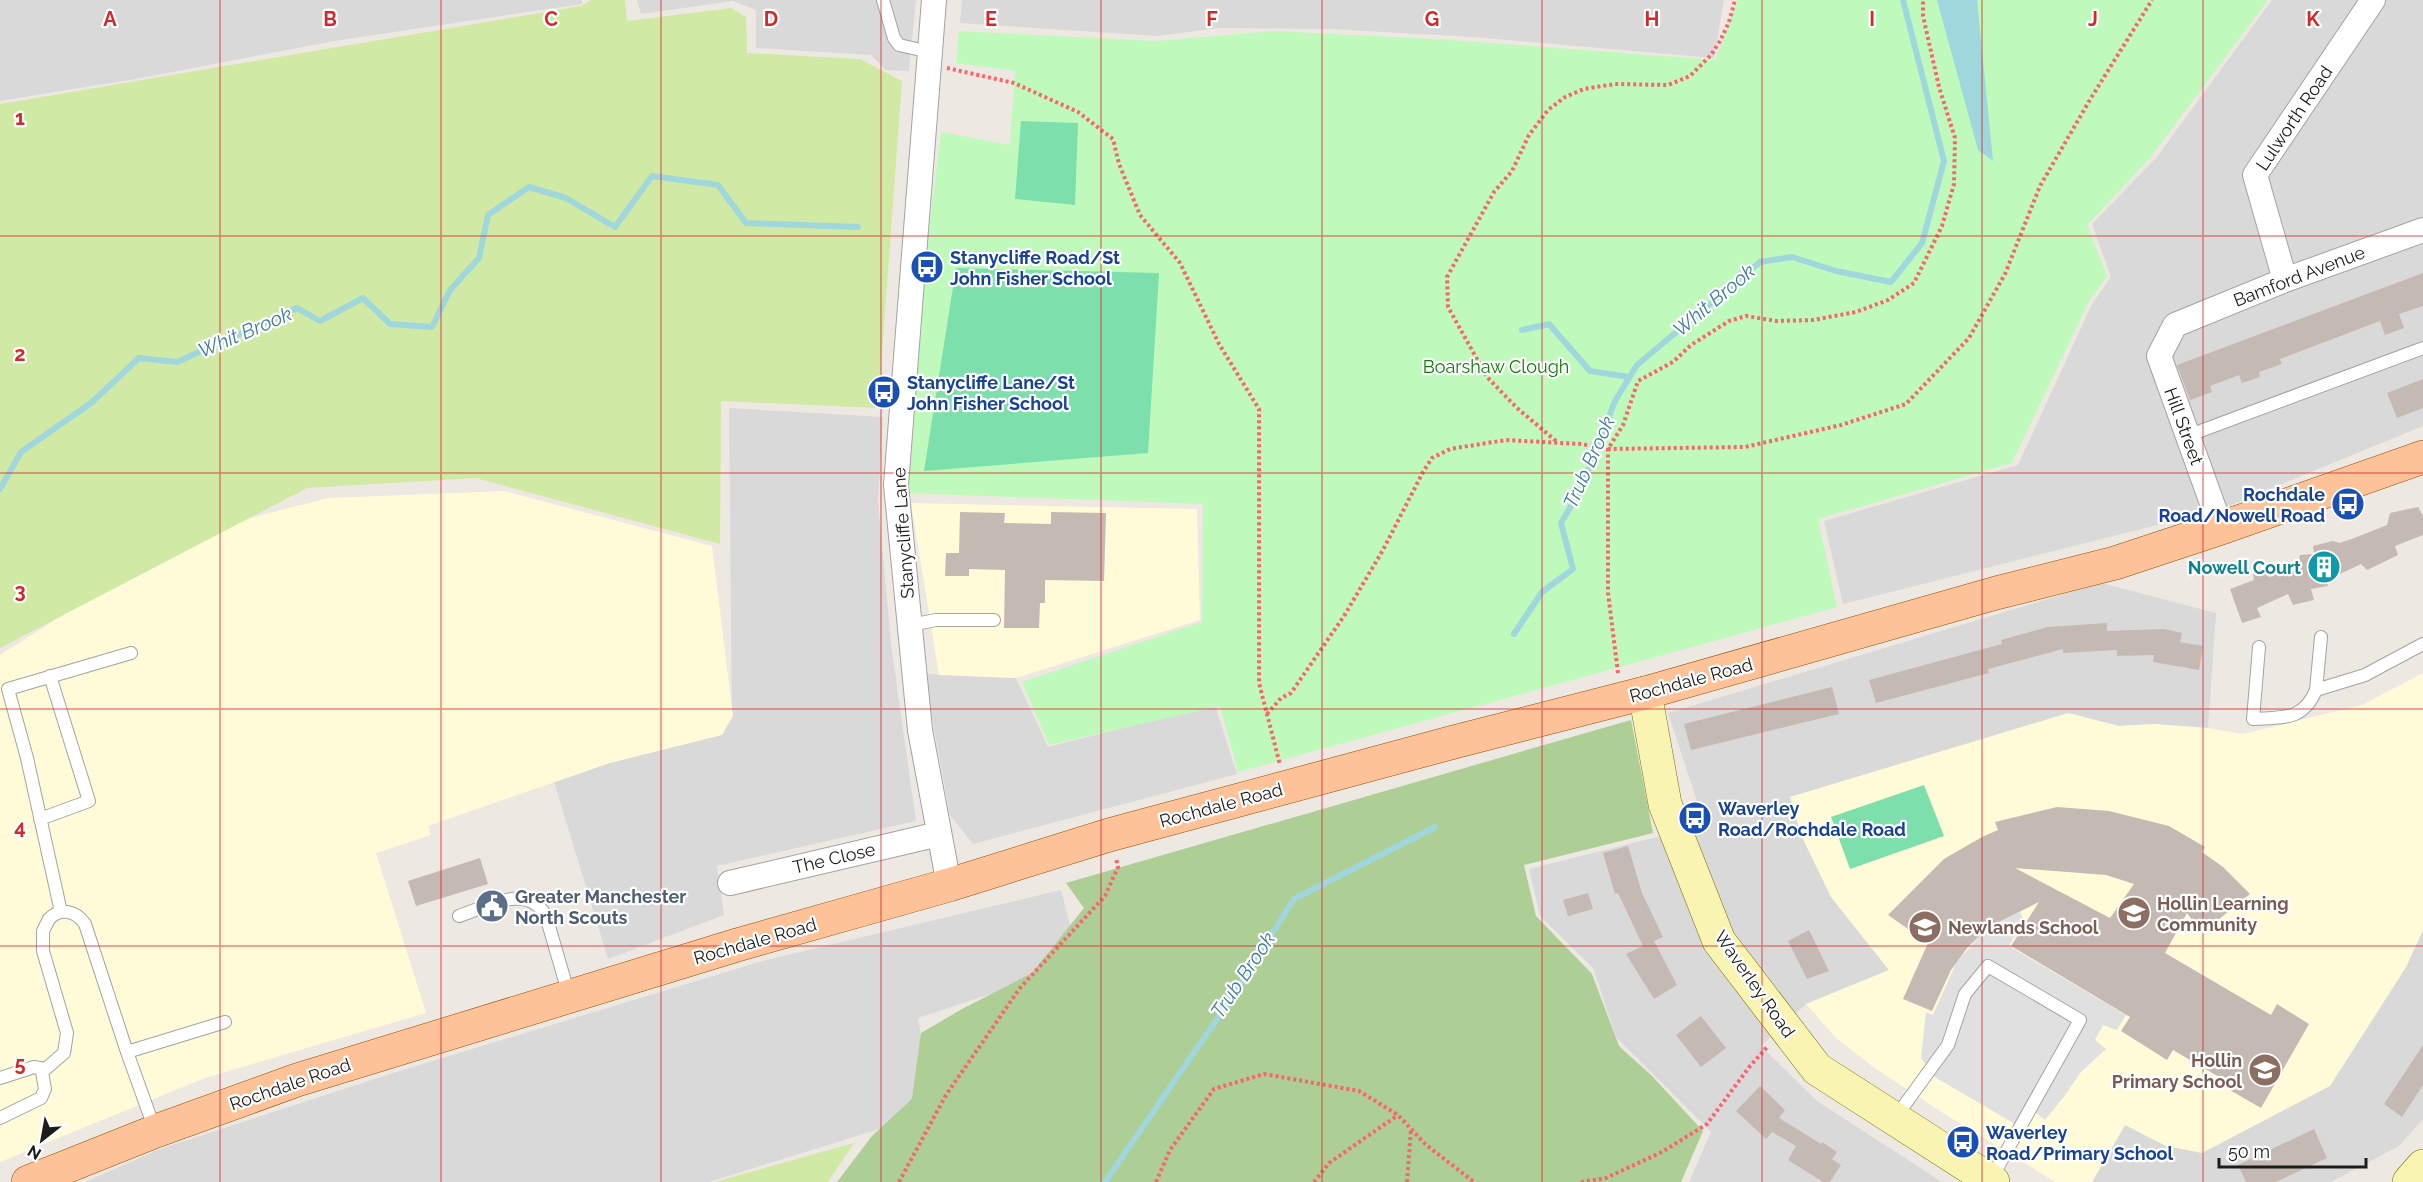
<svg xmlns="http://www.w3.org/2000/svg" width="2423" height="1182" font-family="Raleway,sans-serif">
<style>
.residential{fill:#dad9d9}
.education{fill:#fffad8}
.grass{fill:#d0e9a5}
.forest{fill:#adce95}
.park{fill:#bffabc}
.pitch{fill:#7ddfab}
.parking{fill:#e0e0e0}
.water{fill:#a0d7dc}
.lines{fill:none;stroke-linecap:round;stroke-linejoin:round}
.stream{stroke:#a0d7dc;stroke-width:6}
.building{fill:#c5b9b4;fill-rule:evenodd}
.lane-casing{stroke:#a3a3a3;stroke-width:14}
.street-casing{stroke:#a3a3a3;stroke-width:26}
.secondary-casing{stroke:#726f03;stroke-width:34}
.primary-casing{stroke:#934e00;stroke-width:34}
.path{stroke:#fb646a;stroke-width:4;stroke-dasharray:3 3;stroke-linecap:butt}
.lane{stroke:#fff;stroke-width:12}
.street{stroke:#fff;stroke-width:24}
.secondary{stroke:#faf4b3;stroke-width:33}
.primary{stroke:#fdc297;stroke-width:33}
.grid{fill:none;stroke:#d62828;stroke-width:1.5;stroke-opacity:0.55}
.labels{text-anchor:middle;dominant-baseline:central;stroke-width:4.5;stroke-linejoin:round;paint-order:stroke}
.street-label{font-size:18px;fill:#1c1c1c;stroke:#fff}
.transit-label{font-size:18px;font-weight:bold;fill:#164399;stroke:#fff;text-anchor:start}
.park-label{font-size:18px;fill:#107a0a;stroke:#fff}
.culture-label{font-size:18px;font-weight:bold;fill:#0d838f;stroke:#fff;text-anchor:end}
.service-label{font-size:18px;font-weight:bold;fill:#4e5e75;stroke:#fff;text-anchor:start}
.education-label{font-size:18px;font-weight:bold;fill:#785e54;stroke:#fff;text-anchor:start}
.water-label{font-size:20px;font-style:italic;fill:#427c9c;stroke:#fff}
.grid-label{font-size:20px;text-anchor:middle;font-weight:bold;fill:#d62828;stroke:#fff;stroke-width:4.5;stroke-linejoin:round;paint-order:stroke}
</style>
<rect width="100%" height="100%" fill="#ede8e1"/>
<path class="residential" d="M0 0H582V4L334 41 141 78 0 101Z
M637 0H916L909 71 886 70 871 55 756 48V10L733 1 641 14Z
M962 0H1724L1714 58 1473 37 1330 29 1219 28 1158 36 960 23Z
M2272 0H2423V426L2221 509 1843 604 1824 521 2018 465 2092 304 2111 277 2092 224 2156 158Z
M729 408 883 417 878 501 891 644 916 821 717 866 724 915 608 959 554 782 732 716Z
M2101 583 2216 613 2208 728 2154 724 2119 726 2068 713 1831 897 1889 970 1806 1004 1761 1046 1817 1101 1942 1182H1689L1711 1132 1616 1037 1593 968 1540 916 1529 869 1705 825 1668 713Z
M924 674 1016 678 1048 747 1215 705 1237 774 973 844 950 815Z
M1061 890 1080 964 918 1018 934 1112 709 1182H85L160 1149 393 1073 766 960Z
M2423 930V1119L2399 1146 2331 1182H2092L2125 1125 2166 1146 2330 1086 2406 967Z"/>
<path class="education" d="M504 491 712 546 733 716 722 735 610 763 428 826 431 835 376 853 426 1013 205 1078 0 1162V655L192 533 328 498Z
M911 503 1197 509 1200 620 1016 678 939 675Z
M2423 673V930L2406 967 2330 1086 2202 1153 2166 1146 2125 1125 2092 1182H2055L1946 1115 1876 1069 1836 1038 1806 1004 1889 970 1831 897 1801 835 1790 797 2068 713 2119 726 2154 724 2208 728 2243 734 2362 705Z"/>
<path class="grass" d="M591 0H625L627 21 731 8 746 17 747 53 860 59 902 81 878 408 721 401 720 544 476 478 307 488 0 648V104L581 6Z
M854 1143 828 1182H715Z"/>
<path class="forest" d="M1631 720 1653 833 1524 865 1536 916 1592 974 1619 1046 1652 1076 1703 1131 1681 1182H837L872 1136 912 1099 921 1033 962 1009 1032 973 1084 908 1066 883Z"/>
<path class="park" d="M1738 0H2268L2149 159 2087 225 2107 276 2088 303 2012 463 1818 519 1837 607 1238 772 1220 706 1049 745 1022 682 1202 622 1203 504 907 493 921 295 941 132 1010 145 1015 71 956 63 959 31 1156 41 1274 31 1452 40 1715 60Z"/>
<path class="pitch" d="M1021 121 1078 123 1075 205 1015 199Z
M956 268 1159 273 1148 453 924 471Z
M1924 785 1944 836 1850 869 1831 817Z"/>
<path class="parking" d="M2020 912 2024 921 2009 946 2126 1015 2117 1030 2103 1025 2095 1040 2106 1049 2081 1072 2063 1098 2045 1120 2035 1112 2025 1130 1933 1076 1921 1058 1926 1012 1933 1015 1956 963 1979 937 2007 918Z"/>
<path class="water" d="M1937 0H1977L1993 161 1978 150Z"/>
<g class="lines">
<path class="stream" d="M1522 330 1549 324 1590 371 1629 377
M0 489 21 452 91 403 139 358 177 362 297 308 320 321 363 298 390 324 432 327 450 290 479 258 488 215 529 187 566 198 615 227 652 176 718 185 746 223 858 227
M1514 634 1542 592 1573 569 1561 523 1581 489 1615 401 1637 365 1760 262 1792 257 1836 271 1891 282 1922 243 1944 161 1903 0
M1105 1182 1226 1006 1294 899 1435 827"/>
</g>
<path class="building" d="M2423 273V306L2399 314 2404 328 2385 335 2380 321 2280 359 2282 364 2259 372 2260 377 2242 383 2239 375 2210 386 2212 392 2190 400 2177 365Z
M2423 379V408L2397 418 2387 393Z
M2418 507 2423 516V535L2395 546 2398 555 2367 570 2361 564 2327 580 2328 586 2311 589 2314 600 2293 605 2288 594 2257 608 2261 617 2242 623 2230 589 2254 580 2253 573 2267 569 2269 577 2298 565 2300 555 2314 554 2313 546 2333 541 2339 543 2352 539 2387 525 2390 513Z
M960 512 1005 513 1004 523 1051 524V512L1106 513 1104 581 1045 580V603H1040L1039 628H1004L1005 570 969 569V576H945L946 553H959Z
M2107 623V631L2164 629 2182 633 2180 642 2203 646 2199 670 2153 662 2154 655 2117 656V650L2063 653V649L1988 669 1989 673 1876 703 1869 680 2002 644 2001 640 2048 627Z
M1832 687 1839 714 1691 750 1684 724Z
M2057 807 2109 811 2169 826 2205 847 2202 852 2223 867 2250 894 2202 933 2187 913 2165 953 2271 1015 2277 1004 2309 1024 2261 1108 2228 1089 2231 1084 2173 1050 2167 1060 2121 1031 2130 1017 2011 946 2039 902 1989 927 1968 947 1951 970 1932 1011 1903 999 1928 943 1888 915 1944 859 1982 837 1998 830 1995 822ZM2015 868 2106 875 2134 884 2110 918Z
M1628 846 1642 893 1663 937 1654 941 1677 985 1654 999 1626 954 1643 946 1618 893 1615 894 1603 853Z
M480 858 488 884 416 906 408 881Z
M1588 893 1593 909 1568 916 1563 900Z
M1809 930 1829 971 1807 979 1788 941Z
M1701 1016 1726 1048 1701 1067 1676 1035Z
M2423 1045V1085L2402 1117 2384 1104Z
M1760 1086 1785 1110 1779 1118 1821 1144 1822 1142 1837 1152 1832 1159 1841 1165 1830 1182H1823L1788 1160 1796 1146 1772 1132 1766 1139 1736 1111Z
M2314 1129 2327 1158 2276 1182H2246L2238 1165Z"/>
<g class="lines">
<g class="lane-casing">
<path id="lane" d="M883 0 894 38 899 45 930 52
M2187 436 2423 348
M910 625 936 620H994
M2321 637 2316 690 2365 675 2423 644
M2259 647 2253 719C2283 717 2303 721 2316 690
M40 819 89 801 50 676
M61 912 27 758 8 689 131 653
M459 916C486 907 528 882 546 916L569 995
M127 1052 225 1022
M0 1078 34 1067 45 1069
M0 1118 41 1098 45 1089 42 1072 64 1053 67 1033 43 951V931L49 919C61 907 76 911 85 924L127 1052 155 1130
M1895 1118 1948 1045 1965 994 1988 966 2080 1020 1991 1179"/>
</g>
<g class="street-casing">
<path id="street" d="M934 0 896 485 920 730 949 885
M2285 280 2255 175 2373 0
M2221 528 2159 356 2175 325 2285 280 2423 230
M730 883 939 834"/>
</g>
<g class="secondary-casing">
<path id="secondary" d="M1645 693 1665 804 1719 941 1817 1069 1993 1182
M2409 1182 2423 1166"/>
</g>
<g class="primary-casing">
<path id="primary" d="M28 1182 156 1131 297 1080 737 945 949 885 1109 835 1454 742 1645 693 1996 593 2115 563 2221 528 2423 457"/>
</g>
<path class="path" d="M947 68 1014 83 1078 112 1113 139 1119 164 1140 215 1180 263 1219 344 1259 409V683L1280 765
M1556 441 1517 408 1487 377 1448 307 1447 277 1494 192 1512 171 1529 135 1548 110 1565 97 1584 89 1615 84 1668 85 1690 76 1711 55 1720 41 1729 22 1735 0
M1618 673 1608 593V449L1623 425 1638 381 1673 362 1691 345 1729 321 1746 316 1776 321 1813 320 1856 312 1888 300 1914 283 1942 226 1954 184 1955 138 1939 87 1923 16V0
M1267 714 1281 698 1291 693 1344 616 1383 550 1423 472 1432 458 1450 449 1506 440 1581 444 1608 449 1745 447 1841 425 1906 404 1969 338 2005 274 2040 186 2091 98 2152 0
M899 1182 946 1095 1020 988 1105 896 1118 867 1116 858
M1156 1182 1170 1150 1214 1089 1264 1074 1359 1091 1398 1115 1425 1144 1474 1182
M1314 1182 1329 1163 1398 1115
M1407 1182 1411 1129
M1581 1182 1606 1178 1662 1152 1707 1124 1750 1066 1768 1046"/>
<use href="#lane" class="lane"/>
<use href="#street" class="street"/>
<use href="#secondary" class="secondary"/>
<use href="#primary" class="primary"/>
</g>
<path class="grid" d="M220 0V1182M441 0V1182M661 0V1182M881 0V1182M1101 0V1182M1322 0V1182M1542 0V1182M1762 0V1182M1982 0V1182M2203 0V1182M0 236H2423M0 473H2423M0 709H2423M0 946H2423"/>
<defs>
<g id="bus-disc" transform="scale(1.725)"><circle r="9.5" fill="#1a4fb4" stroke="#fff"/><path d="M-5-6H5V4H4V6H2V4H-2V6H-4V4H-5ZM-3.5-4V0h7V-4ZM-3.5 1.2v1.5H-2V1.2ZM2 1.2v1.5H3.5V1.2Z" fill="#fff"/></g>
<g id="building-disc" transform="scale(1.725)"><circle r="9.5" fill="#0f9aa8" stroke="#fff"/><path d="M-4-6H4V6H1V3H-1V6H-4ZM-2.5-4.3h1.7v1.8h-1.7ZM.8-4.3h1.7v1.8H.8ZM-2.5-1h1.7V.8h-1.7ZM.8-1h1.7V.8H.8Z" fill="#fff"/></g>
<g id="civic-disc" transform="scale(1.725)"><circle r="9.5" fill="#5c6f8a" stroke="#fff"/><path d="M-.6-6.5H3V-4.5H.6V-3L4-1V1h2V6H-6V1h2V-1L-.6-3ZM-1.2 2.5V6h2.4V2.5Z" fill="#fff"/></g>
<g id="school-disc" transform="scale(1.725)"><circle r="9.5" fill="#8d6e63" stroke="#fff"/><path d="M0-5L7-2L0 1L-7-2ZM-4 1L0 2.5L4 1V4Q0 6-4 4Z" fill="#fff"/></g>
</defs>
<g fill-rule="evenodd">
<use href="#bus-disc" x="927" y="267"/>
<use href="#bus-disc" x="884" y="392"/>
<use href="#bus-disc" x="2348" y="504"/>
<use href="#building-disc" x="2324" y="567"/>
<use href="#bus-disc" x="1695" y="818"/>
<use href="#civic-disc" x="492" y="906"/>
<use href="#school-disc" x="2134" y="913"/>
<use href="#school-disc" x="1925" y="927"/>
<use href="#school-disc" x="2265" y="1070"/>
<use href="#bus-disc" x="1963" y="1142"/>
</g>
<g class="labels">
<g class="street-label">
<text transform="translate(2294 118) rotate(-56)">Lulworth Road</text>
<text transform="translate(2299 276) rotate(-21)">Bamford Avenue</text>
<text transform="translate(2184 426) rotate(70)">Hill Street</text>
<text transform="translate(903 533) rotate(-94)">Stanycliffe Lane</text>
<text transform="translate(1691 680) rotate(-15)">Rochdale Road</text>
<text transform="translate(1221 805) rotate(-15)">Rochdale Road</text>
<text transform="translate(834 858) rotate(-13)">The Close</text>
<text transform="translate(755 941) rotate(-16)">Rochdale Road</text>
<text transform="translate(1755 984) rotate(55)">Waverley Road</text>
<text transform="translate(290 1084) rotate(-19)">Rochdale Road</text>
</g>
<g class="transit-label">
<text x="950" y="257">Stanycliffe Road/St<tspan x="950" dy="21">John Fisher School</tspan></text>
<text x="907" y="382">Stanycliffe Lane/St<tspan x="907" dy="21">John Fisher School</tspan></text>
<text x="2325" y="494" text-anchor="end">Rochdale<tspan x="2325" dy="21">Road/Nowell Road</tspan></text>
<text x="1718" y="808">Waverley<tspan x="1718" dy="21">Road/Rochdale Road</tspan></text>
<text x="1986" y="1132">Waverley<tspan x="1986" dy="21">Road/Primary School</tspan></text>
</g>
<g class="park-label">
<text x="1496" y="366">Boarshaw Clough</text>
</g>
<g class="culture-label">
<text x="2301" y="567">Nowell Court</text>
</g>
<g class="service-label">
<text x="515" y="896">Greater Manchester<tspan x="515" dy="21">North Scouts</tspan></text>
</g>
<g class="education-label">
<text x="2157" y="903">Hollin Learning<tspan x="2157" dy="21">Community</tspan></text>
<text x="1948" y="927">Newlands School</text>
<text x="2242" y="1060" text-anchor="end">Hollin<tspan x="2242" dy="21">Primary School</tspan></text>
</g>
<g class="water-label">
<text transform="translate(1714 300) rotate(-40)">Whit Brook</text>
<text transform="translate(245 332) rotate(-23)">Whit Brook</text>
<text transform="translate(1589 462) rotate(-66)">Trub Brook</text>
<text transform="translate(1243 975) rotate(-56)">Trub Brook</text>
</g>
</g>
<g class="grid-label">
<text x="110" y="26">A</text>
<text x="330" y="26">B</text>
<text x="551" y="26">C</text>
<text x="771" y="26">D</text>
<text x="991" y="26">E</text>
<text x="1212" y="26">F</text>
<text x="1432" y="26">G</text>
<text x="1652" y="26">H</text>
<text x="1872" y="26">I</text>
<text x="2093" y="26">J</text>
<text x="2313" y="26">K</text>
<text x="20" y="125">1</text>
<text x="20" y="361">2</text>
<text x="20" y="598">3</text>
<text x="20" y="834">4</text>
<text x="20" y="1071">5</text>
</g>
<g transform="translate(42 1140) rotate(211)" stroke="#ffffff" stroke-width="4.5" paint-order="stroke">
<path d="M0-4.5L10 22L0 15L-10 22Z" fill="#1c1c1c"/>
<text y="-9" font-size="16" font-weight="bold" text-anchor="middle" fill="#1c1c1c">N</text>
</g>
<path d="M2219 1158v9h147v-9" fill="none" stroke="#1c1c1c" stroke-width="3"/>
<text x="2228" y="1158" font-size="18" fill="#1c1c1c" stroke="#ffffff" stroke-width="4.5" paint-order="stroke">50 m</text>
</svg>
